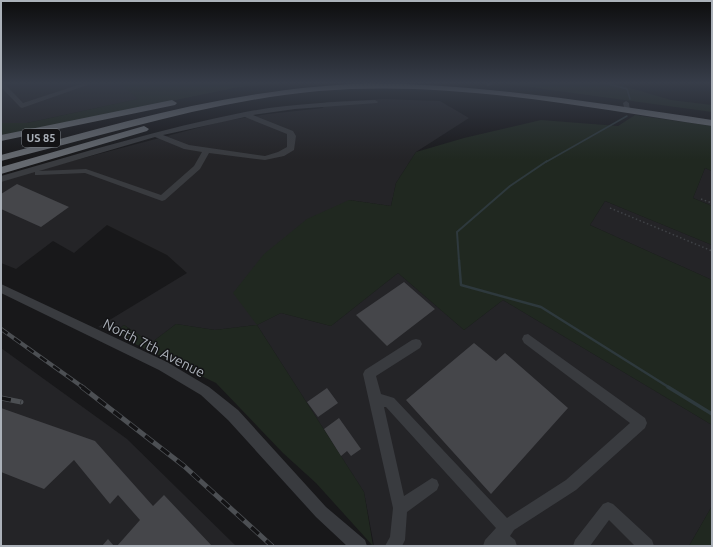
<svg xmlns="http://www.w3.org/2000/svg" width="713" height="547" font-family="Ubuntu,sans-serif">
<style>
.built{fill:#242427}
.green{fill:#202820}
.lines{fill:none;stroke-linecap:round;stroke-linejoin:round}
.stream-far3{stroke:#2e393d;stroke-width:1.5}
.stream-far2{stroke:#2e393d;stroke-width:2}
.stream-far1{stroke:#2e393d;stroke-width:2.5}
.stream{stroke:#2e393d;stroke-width:3.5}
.building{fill:#45464a}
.path{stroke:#3f4246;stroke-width:1.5;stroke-dasharray:1.5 2.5;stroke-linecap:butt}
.minor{fill:#393b3f;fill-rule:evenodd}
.highway{fill:#65696f;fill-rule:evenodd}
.rail-far1-casing{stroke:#4c4f53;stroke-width:4}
.rail-casing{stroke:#4c4f53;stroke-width:5}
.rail-far1{stroke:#131315;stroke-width:2.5;stroke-dasharray:8;stroke-linecap:butt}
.rail{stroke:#131315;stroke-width:3.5;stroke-dasharray:10;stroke-linecap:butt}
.labels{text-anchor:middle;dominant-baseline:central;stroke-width:3;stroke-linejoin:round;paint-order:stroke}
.shield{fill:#131315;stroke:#7d8288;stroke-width:1}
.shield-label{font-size:11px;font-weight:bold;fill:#abb1b9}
.near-street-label{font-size:14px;fill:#abb1b9;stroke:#131315}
</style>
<rect width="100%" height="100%" fill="#18181a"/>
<path class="built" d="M1 82H118L139 99 27 123H1Z
M385 99 440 101 469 118 416 152 396 183 391 206 349 200 257 325 281 313 331 326 398 273 464 330 503 300 712 425V506L689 546H374L364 492 257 325 215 330 176 324 151 343 124 325 116 331 98 327 187 273 167 255 107 225 74 253 53 241 16 269 1 263V181L53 166 224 121 268 114 323 108 326 102Z
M705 168 712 171V206L693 198Z
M605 201 712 245V280L590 225Z
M1 348 127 439 236 546H1Z"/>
<path class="green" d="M118 82H290L234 88 1 136V123H27L138 99Z
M502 82H610L671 100 712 105V112L514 85Z
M635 115 712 126V171L705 168 693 198 712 206V245L605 201 590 225 712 280V425L503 300 464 330 398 273 331 326 281 313 257 325 364 492 373 546 316 483 283 453 216 383 135 344 116 331 124 325 151 343 176 324 215 330 257 325 233 293 264 254 307 219 349 200 391 206 396 183 416 152 464 138 541 120 618 126Z
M712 506V546H689Z"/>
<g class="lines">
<path class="stream-far3" d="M601 82 627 89 630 99
M546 162 627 116"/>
<path class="stream-far2" d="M459 261 457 232 510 186 547 161"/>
<path class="stream-far1" d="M459 260 461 285 541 307 670 388"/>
<path class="stream" d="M668 387 712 414"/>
</g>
<path class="building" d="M17 184 69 207 41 227 1 209V194Z
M404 282 435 309 387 346 356 315Z
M474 343 496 361 505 353 568 408 491 494 406 400Z
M327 388 338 403 318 417 307 402Z
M1 408 95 441 153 506 164 495 212 546H117L140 520 118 495 110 504 74 460 44 489 1 472Z
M339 418 361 449 351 456 347 451 341 456 324 429Z
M108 539 114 546H102Z"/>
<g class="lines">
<path class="path" d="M701 199 712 203
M610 208 712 251"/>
<path class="minor" d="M1 82H3L23 103 87 82 93 83 22 108 20 107 1 87Z
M486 82H492V85L487 86Z
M375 100 378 102 377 103 295 109 253 115 293 131 296 136 294 150 284 156 265 160 209 153 200 169 165 200 162 201 85 173 38 175H35V172L1 182V176C82 153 163 128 245 112 287 104 332 102 375 100ZM245 117 287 134V147L278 152 265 156 189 145 163 135ZM155 137 184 149 202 152 194 166 161 195 86 169 39 171Z
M626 101 629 103 630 112 625 111 623 103Z
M1 284 167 362 209 387 238 410 326 507 365 540 367 546H347L316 517 228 420 201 395 159 370 1 293Z
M528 334 645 418 647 423 645 428 576 490 514 530 510 536 515 540 517 546H483L485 540 496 528 386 407H384L404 496 432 478 437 480 439 485 437 490 407 512 405 540 402 546H385L390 537 393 508 363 374 365 370 412 340 416 339 420 340 422 344 420 348 376 376 381 394 394 398 507 518 566 480 630 423 524 343 522 339 524 335Z
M608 502 613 504 652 540 654 546H635L609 520 590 546H573L575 540 603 504Z"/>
<path class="highway" d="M366 83C483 84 597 103 712 120V126C582 107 451 80 319 91 210 101 107 135 1 161V155C91 131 180 104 272 92 304 87 335 85 366 83Z
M172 100 177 103 175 105 1 141V135Z
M144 126 149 129 147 131 1 174V167Z"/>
<g class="rail-far1-casing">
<path id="rail-far1" d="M1 329 84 388"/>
</g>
<g class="rail-casing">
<path id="rail" d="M82 387 184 466 272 546
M1 398 21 402"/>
</g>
<use href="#rail-far1" class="rail-far1"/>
<use href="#rail" class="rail"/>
</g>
<linearGradient id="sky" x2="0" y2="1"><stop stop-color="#0d0d0e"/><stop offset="0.52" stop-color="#373d49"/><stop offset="1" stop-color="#373d49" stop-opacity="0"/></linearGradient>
<rect width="713" height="159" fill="url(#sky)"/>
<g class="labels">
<rect class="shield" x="22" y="129" width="38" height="18" rx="3"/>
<g class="shield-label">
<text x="41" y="138">US 85</text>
</g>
<g class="near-street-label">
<text transform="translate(154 348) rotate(27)">North 7th Avenue</text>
</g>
</g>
<rect width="713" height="547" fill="none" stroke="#abb1b9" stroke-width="4"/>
</svg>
